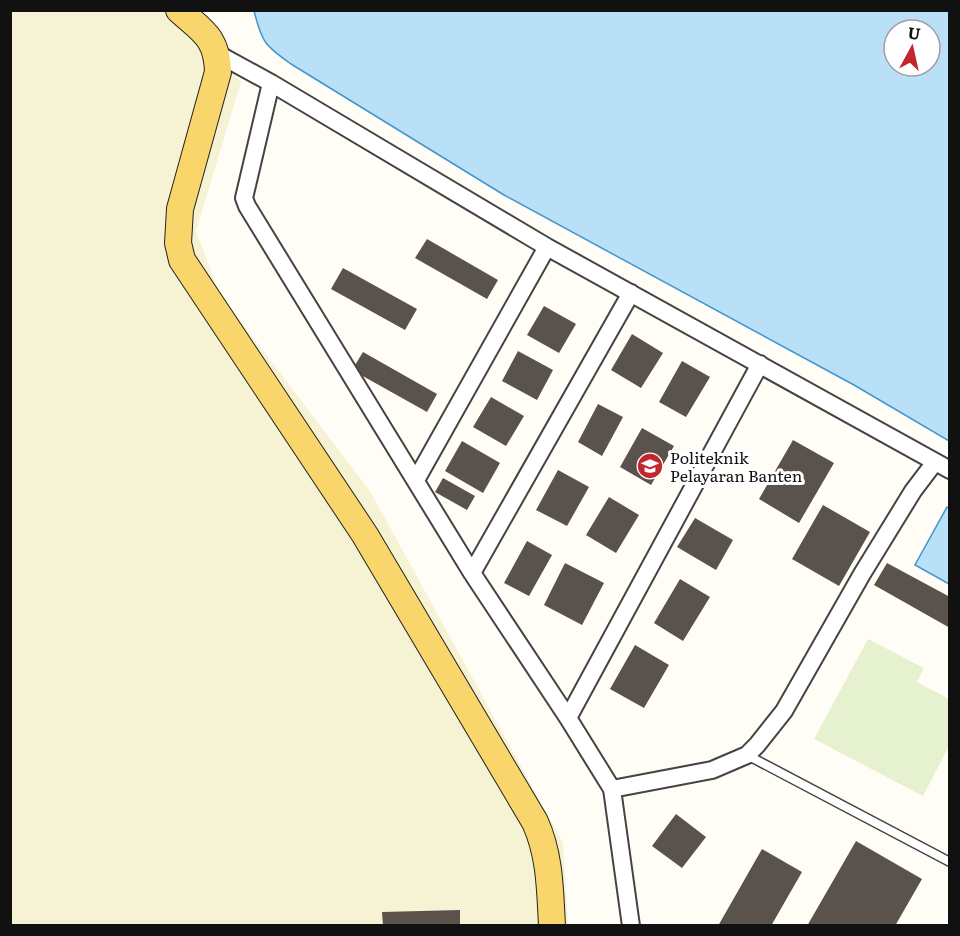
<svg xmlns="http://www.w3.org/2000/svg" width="960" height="936" font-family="Literata,serif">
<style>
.farmland{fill:#f6f3d4}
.pitch{fill:#e6f2cf}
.water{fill:#b9e0f7;stroke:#3f96cf;stroke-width:1.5;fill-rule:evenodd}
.building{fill:#5a524d}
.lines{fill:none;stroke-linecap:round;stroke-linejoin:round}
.lane-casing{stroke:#444;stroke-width:11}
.street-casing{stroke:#444;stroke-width:20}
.primary-casing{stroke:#222;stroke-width:28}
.lane{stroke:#fff;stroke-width:8}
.street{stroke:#fff;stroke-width:16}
.primary{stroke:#f9d66b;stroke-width:26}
.labels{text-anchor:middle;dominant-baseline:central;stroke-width:6;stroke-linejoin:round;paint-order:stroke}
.poi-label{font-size:16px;fill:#111;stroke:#fff;text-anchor:start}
</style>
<rect width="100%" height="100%" fill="#fffdf5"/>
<path class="farmland" d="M10 11H172L241 82 196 231 219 293 370 491 563 843 568 925H11Z"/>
<path class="pitch" d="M868 639 924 668 917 682 949 699V746L923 796 814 739Z"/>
<path class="water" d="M254 11H949V441L854 385 504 195 291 64C264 45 262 42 254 11ZM894 30H930V66H894Z
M947 507 950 509 949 584 915 565Z"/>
<path class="building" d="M427 239 498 280 487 299 415 258Z
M343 268 417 309 405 330 331 289Z
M544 306 576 324 559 353 527 335Z
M632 334 663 353 641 388 611 370Z
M518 351 553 370 537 400 502 381Z
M363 352 437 394 427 412 352 370Z
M682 361 710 377 686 417 659 402Z
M491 397 524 416 506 446 473 427Z
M598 404 623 417 602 456 578 442Z
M642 428 674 446 651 485 620 467Z
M793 440 834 463 799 523 759 499Z
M462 441 500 463 483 493 445 471Z
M558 470 589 487 567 526 536 510Z
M443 478 475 496 467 510 435 492Z
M609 497 639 515 616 553 586 535Z
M823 505 870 532 839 586 792 559Z
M695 518 733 540 716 570 677 547Z
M527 541 552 555 529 596 504 583Z
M565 563 604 583 582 625 544 605Z
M887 563 950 597V628L874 585Z
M680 579 710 597 683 641 654 623Z
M635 645 669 665 644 708 610 689Z
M676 814 706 837 682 868 652 846Z
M856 841 922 879 895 926H807Z
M762 849 802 872 771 926H718Z
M460 910V926H383L382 912Z"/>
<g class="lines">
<g class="lane-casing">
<path id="lane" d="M747 755 950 862"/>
</g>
<g class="street-casing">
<path id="street" d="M218 54 271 83 547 247 950 470
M271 83 244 198 247 206 472 573 568 718 612 789 631 926
M416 480 547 247
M472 573 631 293
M568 718 760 364
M612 789 712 770 747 755 757 745 784 711 862 574 913 491 935 462"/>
</g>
<g class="primary-casing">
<path id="primary" d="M179 10C203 32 217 37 218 72L180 209 178 243 182 260 365 535 535 822C550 855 550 889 552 926"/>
</g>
<use href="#lane" class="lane"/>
<use href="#street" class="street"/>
<use href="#primary" class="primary"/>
</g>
<defs>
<g id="university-disc" transform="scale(1.35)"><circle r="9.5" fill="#c4262e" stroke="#fff"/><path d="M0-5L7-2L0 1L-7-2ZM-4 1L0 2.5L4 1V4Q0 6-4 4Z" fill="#fff"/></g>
</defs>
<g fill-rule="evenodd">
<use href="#university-disc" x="650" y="466"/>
</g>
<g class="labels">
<g class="poi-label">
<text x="670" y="457">Politeknik<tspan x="670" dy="18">Pelayaran Banten</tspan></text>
</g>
</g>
<rect width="960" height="936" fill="none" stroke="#111111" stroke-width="24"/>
<g transform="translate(912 48) rotate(8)"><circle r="28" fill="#ffffff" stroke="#a0a0a0" stroke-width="1.5"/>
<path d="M0-4.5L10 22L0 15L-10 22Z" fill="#c4262e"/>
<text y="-9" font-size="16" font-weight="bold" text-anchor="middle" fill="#111111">U</text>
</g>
</svg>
